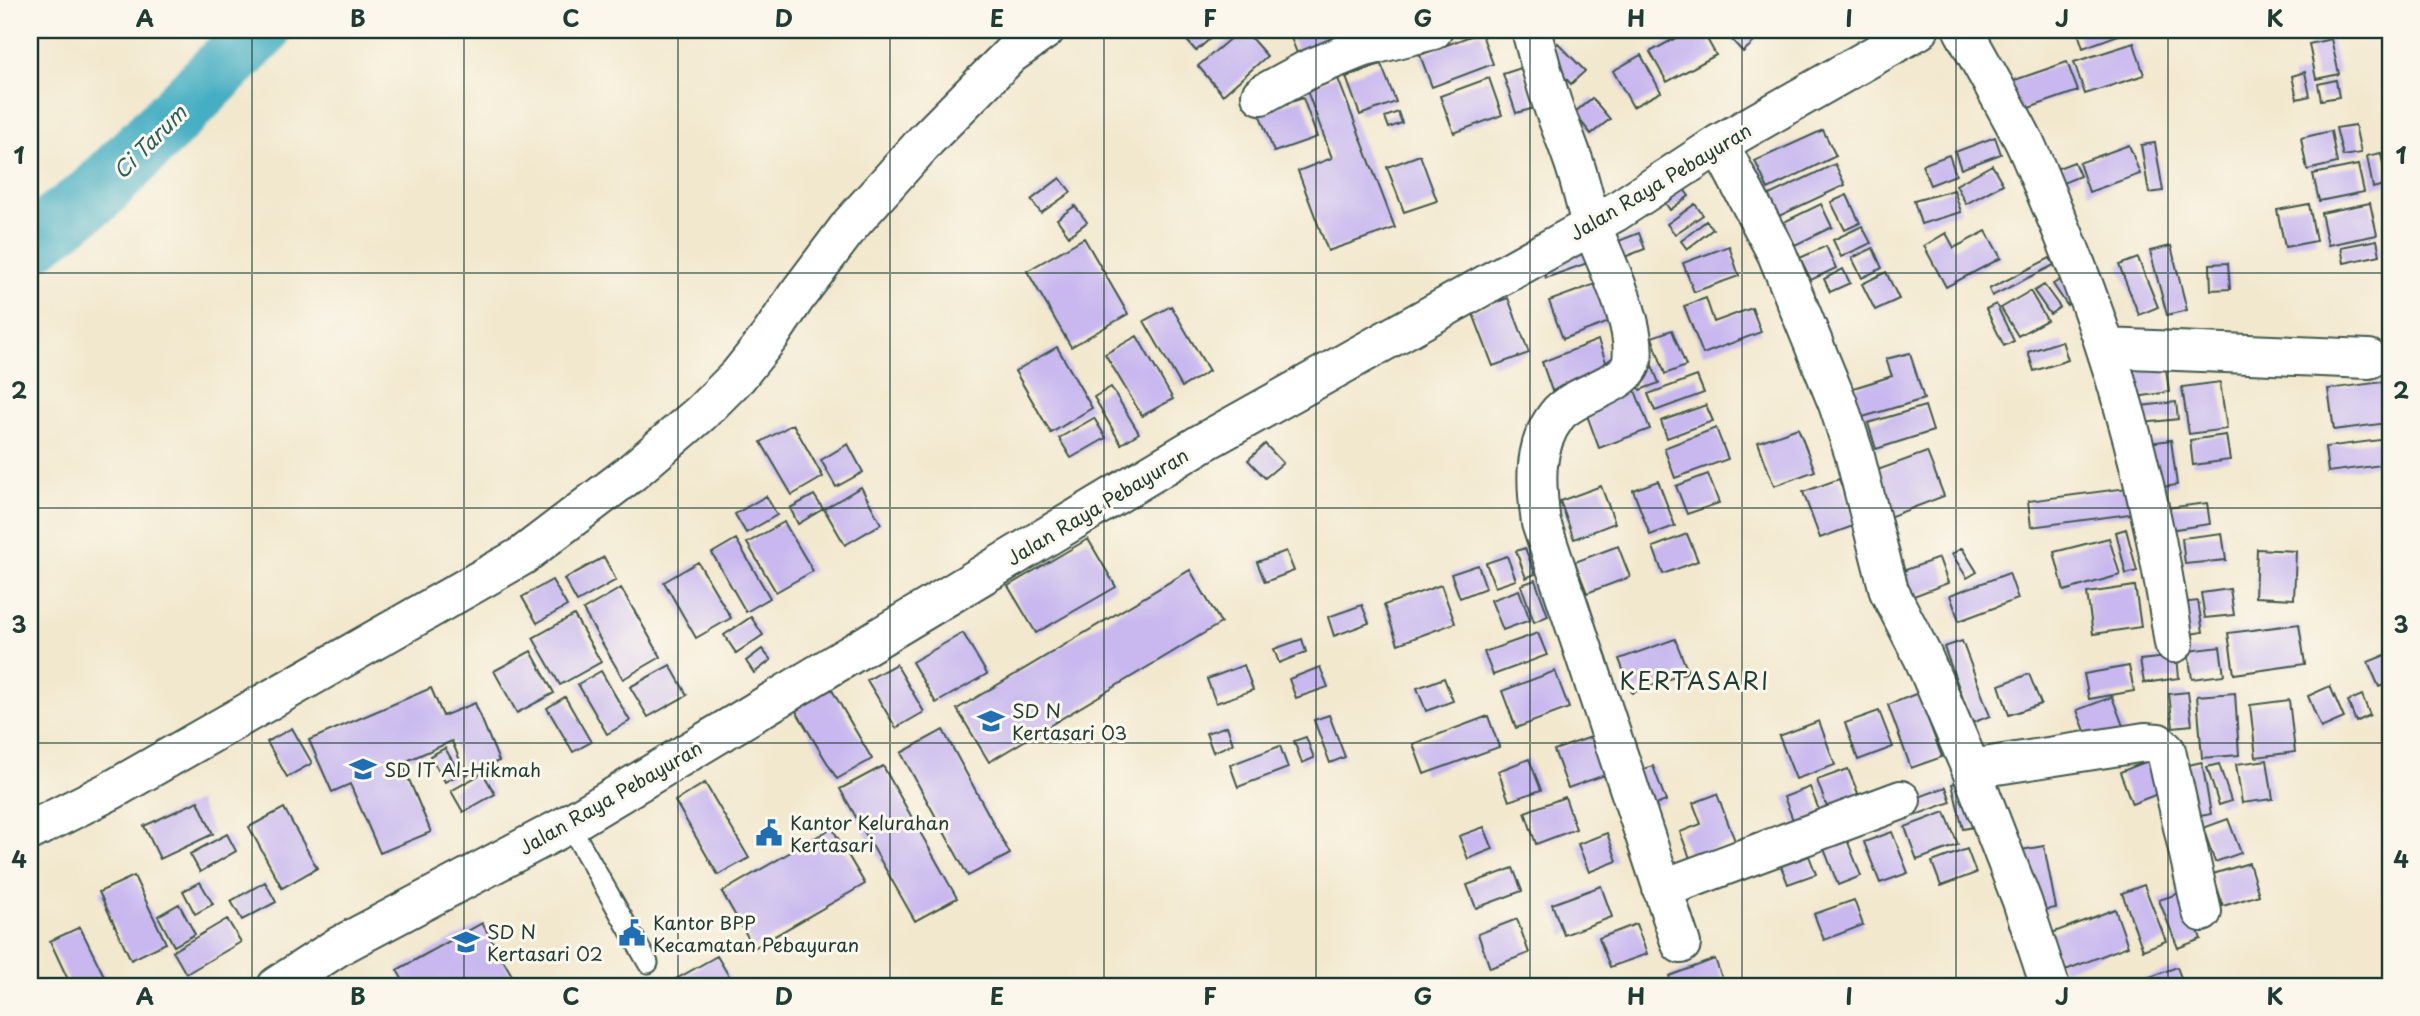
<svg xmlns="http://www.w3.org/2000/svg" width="2420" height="1016" font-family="'Playpen Sans',sans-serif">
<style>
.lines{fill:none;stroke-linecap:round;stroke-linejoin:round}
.river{stroke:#44aec2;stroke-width:61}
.building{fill:#c8b8ef}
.lane-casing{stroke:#3f574b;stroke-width:23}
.street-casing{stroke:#3f574b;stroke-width:42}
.secondary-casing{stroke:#3f574b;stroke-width:42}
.lane{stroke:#fff;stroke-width:19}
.street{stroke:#fff;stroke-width:38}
.secondary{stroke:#fff;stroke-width:38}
.grid{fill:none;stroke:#1f3d34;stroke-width:2;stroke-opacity:0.55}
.labels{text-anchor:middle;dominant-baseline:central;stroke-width:6;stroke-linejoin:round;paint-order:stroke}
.street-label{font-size:19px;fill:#1f3d34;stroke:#fbf7ec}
.poi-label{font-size:19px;fill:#1f3d34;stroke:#fbf7ec;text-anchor:start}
.water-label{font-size:21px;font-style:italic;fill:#2a5f5f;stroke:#fbf7ec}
.quarter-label{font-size:23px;letter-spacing:2px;fill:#1f3d34;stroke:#fbf7ec}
.neatline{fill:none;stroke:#1f3d34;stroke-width:2.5}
.grid-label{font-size:23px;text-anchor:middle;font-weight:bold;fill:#1f3d34}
</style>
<rect width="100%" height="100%" fill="#fbf7ec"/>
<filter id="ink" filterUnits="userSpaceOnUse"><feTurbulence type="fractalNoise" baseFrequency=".0143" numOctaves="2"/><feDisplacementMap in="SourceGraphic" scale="14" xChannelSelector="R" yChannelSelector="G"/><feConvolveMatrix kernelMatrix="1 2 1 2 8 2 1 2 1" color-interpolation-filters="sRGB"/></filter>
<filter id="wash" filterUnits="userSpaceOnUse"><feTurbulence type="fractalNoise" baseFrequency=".00686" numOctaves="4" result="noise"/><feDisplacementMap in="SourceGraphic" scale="28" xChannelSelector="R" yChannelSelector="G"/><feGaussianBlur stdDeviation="1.57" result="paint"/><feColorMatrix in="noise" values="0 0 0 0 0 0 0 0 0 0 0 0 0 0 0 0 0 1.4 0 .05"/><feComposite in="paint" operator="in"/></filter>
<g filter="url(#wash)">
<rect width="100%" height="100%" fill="#f2e8ce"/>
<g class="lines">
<path class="river" d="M30 243 96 194 260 30"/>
</g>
<g id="blocks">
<path class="building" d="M1188 30H1220L1196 51 1182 35Z
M1240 30H1244L1267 56 1223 95 1198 66Z
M1288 30H1333L1336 39 1297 53Z
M1690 30H1702L1716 55 1667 82 1650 52Z
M1723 30H1749L1757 39 1743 52Z
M2077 30H2123L2124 33 2083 48Z
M1481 32 1493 64 1432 87 1420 55Z
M2331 39 2339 74 2316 79 2309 44Z
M1558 43 1585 71 1571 84 1545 57Z
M2134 43 2144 75 2085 94 2074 62Z
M1641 55 1661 92 1633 107 1613 71Z
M2067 62 2078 91 2020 111 2009 82Z
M1381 64 1396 102 1360 115 1346 77Z
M1521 68 1535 108 1516 113 1503 74Z
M2305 72 2310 96 2297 99 2292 76Z
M1337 76 1395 228 1328 251 1298 171 1332 158 1306 88Z
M1489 78 1502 115 1454 133 1440 96Z
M2336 80 2339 97 2321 100 2318 84Z
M1303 98 1317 137 1274 152 1259 113Z
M1592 98 1610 119 1591 134 1574 113Z
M1398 112 1402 123 1389 128 1385 117Z
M2355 125 2361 153 2343 156 2336 128Z
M1823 130 1836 156 1768 189 1755 161Z
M2331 131 2337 163 2307 170 2301 138Z
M1995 137 2001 154 1961 169 1955 152Z
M2155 143 2163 191 2149 193 2141 145Z
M2129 145 2140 174 2089 192 2079 163Z
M2381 153 2387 184 2373 188 2367 156Z
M1420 155 1437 201 1404 212 1387 167Z
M1949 155 1956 175 1930 185 1922 165Z
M2074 162 2080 176 2051 188 2045 173Z
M1835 164 1845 185 1777 217 1767 196Z
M1992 165 2003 184 1966 204 1956 185Z
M2358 165 2364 192 2319 201 2313 174Z
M1060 178 1071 192 1041 213 1031 200Z
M1680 184 1689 196 1670 210 1662 198Z
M1954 190 1961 212 1921 224 1914 201Z
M1847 195 1860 223 1845 230 1831 202Z
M2370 203 2377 235 2328 245 2321 213Z
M1695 204 1703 215 1675 234 1667 224Z
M1821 204 1832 227 1795 245 1784 222Z
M2309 204 2316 241 2285 247 2277 210Z
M1075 206 1087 222 1069 236 1057 219Z
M1706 221 1713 229 1687 249 1681 241Z
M1862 226 1871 243 1841 257 1833 240Z
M1986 231 2001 258 1946 287 1924 246 1946 233 1954 248Z
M1639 233 1645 249 1622 258 1616 242Z
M1084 238 1128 314 1071 347 1027 271Z
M2377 240 2380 255 2344 263 2341 247Z
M1582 241 1590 262 1546 278 1538 257Z
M1729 246 1739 276 1694 292 1683 263Z
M1826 246 1836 268 1811 280 1800 258Z
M2171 246 2187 310 2167 315 2150 251Z
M1873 248 1882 268 1862 278 1852 258Z
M2050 258 2054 265 1992 296 1989 289Z
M2138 258 2158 307 2139 315 2119 265Z
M2228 263 2230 289 2211 290 2210 264Z
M1843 269 1850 283 1830 292 1824 279Z
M1886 272 1899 299 1875 310 1862 284Z
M2062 279 2075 299 2067 305 2053 284Z
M1601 282 1615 320 1563 339 1549 301Z
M2044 285 2060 307 2050 314 2034 291Z
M2030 291 2047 320 2018 336 2001 308Z
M1508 298 1529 353 1493 366 1472 311Z
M1706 298 1714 322 1752 308 1761 332 1703 354 1684 306Z
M1996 304 2014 341 2004 346 1986 309Z
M1171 306 1209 371 1182 387 1144 321Z
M1672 330 1686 366 1665 374 1652 337Z
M1137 336 1173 399 1142 416 1105 354Z
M1598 340 1609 370 1552 391 1542 362Z
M2062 341 2068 360 2034 371 2028 352Z
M1057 347 1092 408 1051 433 1015 371Z
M1910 353 1924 399 1856 419 1847 390 1892 376 1886 359Z
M2165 360 2169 392 2123 399 2119 366Z
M1651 363 1659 383 1640 390 1632 370Z
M1697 376 1704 393 1655 411 1648 394Z
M2220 382 2227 429 2189 434 2182 387Z
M2382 382 2388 423 2334 430 2328 389Z
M1111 387 1139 433 1121 444 1094 397Z
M1634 388 1650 429 1599 448 1584 407Z
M2176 402 2178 419 2143 423 2141 406Z
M1706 405 1713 421 1667 438 1661 421Z
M1925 406 1933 431 1876 449 1868 423Z
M1094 418 1106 438 1071 458 1059 438Z
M793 424 823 477 792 495 761 442Z
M1716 428 1728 459 1675 478 1664 448Z
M1798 428 1815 471 1774 486 1758 442Z
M2226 435 2230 460 2193 465 2190 440Z
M2387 439 2390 464 2328 472 2325 447Z
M2171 440 2177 485 2148 489 2142 444Z
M848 444 863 472 836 487 821 460Z
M1265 444 1283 463 1265 478 1248 460Z
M1927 452 1944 496 1889 517 1872 472Z
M1708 474 1719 503 1687 514 1676 486Z
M1839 479 1856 525 1820 538 1803 492Z
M1658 481 1675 526 1650 535 1633 490Z
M1601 486 1615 523 1574 539 1560 501Z
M861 487 881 524 845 545 824 509Z
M2127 488 2130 514 2031 527 2028 501Z
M814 495 823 509 798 524 790 508Z
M766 496 777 515 746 533 735 514Z
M2207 503 2210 524 2161 531 2158 509Z
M784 522 813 571 776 592 747 543Z
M2126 529 2137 571 2126 574 2116 532Z
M2222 533 2226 560 2185 564 2182 538Z
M1687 534 1698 561 1663 574 1653 547Z
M2109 538 2120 575 2064 591 2054 552Z
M736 539 770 598 746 612 712 553Z
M1088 539 1116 587 1036 633 1008 586Z
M1618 546 1630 577 1587 593 1575 562Z
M1525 548 1535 574 1526 578 1516 551Z
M1962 548 1977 572 1967 578 1952 554Z
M2257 549 2296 551 2294 599 2255 597Z
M1286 551 1294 571 1265 582 1257 562Z
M1507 556 1516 580 1495 587 1486 563Z
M604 557 616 580 577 602 564 579Z
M1939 558 1948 583 1906 599 1897 573Z
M698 562 731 618 696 638 664 582Z
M1478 565 1486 588 1460 598 1451 574Z
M1190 570 1221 623 989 762 957 709Z
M2009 573 2018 599 1959 621 1950 595Z
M552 580 567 606 537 623 522 597Z
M1535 580 1548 616 1534 622 1521 585Z
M1441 585 1455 623 1398 644 1384 605Z
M2135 586 2141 627 2093 634 2087 593Z
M621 588 661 657 623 679 583 610Z
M2230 589 2234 615 2205 618 2201 593Z
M1519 590 1530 620 1503 630 1491 600Z
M2198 601 2203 632 2176 636 2173 604Z
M1362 605 1369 623 1334 636 1328 617Z
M574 615 601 662 560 685 533 638Z
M751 617 763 635 736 653 724 635Z
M2299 624 2305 664 2234 674 2228 633Z
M963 633 987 674 936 703 912 662Z
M1538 633 1547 655 1493 675 1484 652Z
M1302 639 1306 652 1279 663 1274 649Z
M1675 639 1688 672 1632 693 1619 659Z
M1962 641 1990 716 1972 723 1944 647Z
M2220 647 2224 675 2192 679 2188 651Z
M762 649 771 660 754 673 746 661Z
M531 651 554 693 517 713 494 671Z
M2390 653V682L2379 687 2368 662Z
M2177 656 2179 678 2144 683 2140 660Z
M896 664 924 712 896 728 867 680Z
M670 665 687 695 648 717 630 687Z
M1244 665 1253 690 1216 703 1207 679Z
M2129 666 2134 691 2089 699 2084 674Z
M1320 667 1328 687 1296 698 1289 679Z
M601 671 630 721 607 734 578 684Z
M1555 671 1569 708 1516 728 1502 691Z
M2029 674 2041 704 2009 715 1999 685Z
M1444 678 1453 701 1426 711 1417 688Z
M829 685 872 759 837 779 793 706Z
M2330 686 2344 718 2321 728 2308 696Z
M431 688 443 716 475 703 499 761 466 775 452 741 402 763 431 832 380 853 350 784 332 792 309 740Z
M2188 692 2192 725 2173 727 2169 694Z
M1918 693 1942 757 1911 768 1888 705Z
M2235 693 2239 755 2202 758 2197 696Z
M2362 695 2370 715 2356 722 2348 701Z
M565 697 591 742 573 752 547 708Z
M2112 697 2125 731 2090 744 2077 710Z
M2289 700 2295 752 2256 757 2250 705Z
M1879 711 1893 747 1858 760 1845 723Z
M1329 715 1345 757 1330 763 1314 720Z
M1488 716 1499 747 1424 774 1413 744Z
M1819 721 1835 765 1796 779 1779 736Z
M1227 726 1233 744 1213 752 1206 733Z
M292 728 312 763 287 777 267 742Z
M943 730 1010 854 968 876 901 753Z
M1306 737 1314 758 1302 763 1294 741Z
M1591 737 1605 775 1568 788 1554 750Z
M1280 746 1288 768 1238 787 1230 765Z
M445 748 460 774 445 782 430 756Z
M1529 759 1541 790 1509 801 1498 771Z
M2267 760 2273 799 2242 803 2236 764Z
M2148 761 2160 793 2132 804 2120 772Z
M2202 762 2211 814 2185 819 2175 768Z
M2219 764 2231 801 2219 805 2207 767Z
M883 766 957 898 915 921 840 789Z
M1653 766 1666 801 1643 810 1630 774Z
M1848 769 1860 798 1828 810 1817 780Z
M483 773 495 794 463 812 451 791Z
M1963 781 1974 827 1963 829 1952 784Z
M705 783 749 858 718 875 675 801Z
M1810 787 1823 820 1797 830 1784 797Z
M1946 787 1951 802 1913 816 1908 801Z
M1717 794 1735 841 1690 858 1680 832 1701 824 1693 803Z
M1565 797 1576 829 1536 844 1525 812Z
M198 801 213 834 160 859 144 826Z
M284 808 317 868 282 888 249 827Z
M1945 812 1958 845 1917 860 1905 827Z
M2228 819 2241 853 2215 862 2203 828Z
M1484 827 1493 849 1468 859 1459 836Z
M832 828 865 884 754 948 722 892Z
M1892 832 1908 873 1880 883 1864 842Z
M1607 833 1617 861 1589 872 1578 844Z
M227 834 236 851 200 872 190 854Z
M1846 837 1861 876 1838 885 1823 846Z
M2044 846 2056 908 2027 913 2016 851Z
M1967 849 1976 873 1941 886 1932 862Z
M1809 856 1816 874 1788 884 1781 866Z
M2249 863 2259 895 2223 906 2213 874Z
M1513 868 1522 891 1476 908 1467 885Z
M134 876 166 943 131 960 99 892Z
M200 882 213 904 195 914 183 891Z
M265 882 276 902 242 920 231 901Z
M2144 885 2166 941 2143 950 2122 893Z
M1601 886 1612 917 1564 935 1552 904Z
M2183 892 2201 939 2178 948 2159 900Z
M1854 900 1863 925 1824 940 1814 914Z
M179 904 195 934 174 946 158 916Z
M2115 909 2128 946 2063 971 2049 934Z
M227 919 241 942 186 974 173 951Z
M1517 919 1529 953 1490 968 1478 934Z
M482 923 518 986H406L397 970Z
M1636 924 1647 954 1610 967 1599 938Z
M80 927 107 982 98 986H71L50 941Z
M717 956 733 983 728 986H673L671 982Z
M1715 959 1725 986H1673L1669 976Z
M2177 967 2184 986H2144L2142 980Z"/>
</g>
</g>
<g filter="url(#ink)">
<use href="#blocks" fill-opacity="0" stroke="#3f574b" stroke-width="2"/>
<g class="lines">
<g class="lane-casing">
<path id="lane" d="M569 824 648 963"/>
</g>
<g class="street-casing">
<path id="street" d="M1531 30C1537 52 1543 75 1550 97 1556 117 1565 136 1572 157 1580 178 1584 201 1591 223 1604 261 1638 321 1632 361 1628 385 1573 394 1557 415 1532 447 1536 486 1541 523L1681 944
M1963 30C1983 67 2005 104 2024 141 2034 162 2042 184 2051 205 2112 344 2152 492 2174 643
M1261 95 1307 70 1361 48 1433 30
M1719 144 1777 254 1838 404 1854 453 1889 591 1923 657 1971 769 2022 901 2050 986
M2106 348 2369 359
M1971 769 2145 742 2158 743 2166 751 2202 912
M30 831 112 790 522 556 631 473 701 413 738 376 770 336 796 297 851 224 926 140 1011 54 1045 30
M1662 889 1901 800"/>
</g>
<g class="secondary-casing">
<path id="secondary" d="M277 986 339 946 569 824 1202 443 1614 213 1719 144 1919 30"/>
</g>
<use href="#lane" class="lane"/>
<use href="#street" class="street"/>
<use href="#secondary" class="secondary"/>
</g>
</g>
<path class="grid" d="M252 30V986M464 30V986M678 30V986M890 30V986M1104 30V986M1316 30V986M1530 30V986M1742 30V986M1956 30V986M2168 30V986M30 273H2390M30 508H2390M30 743H2390"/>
<defs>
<g id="school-bare" transform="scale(2.1)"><path d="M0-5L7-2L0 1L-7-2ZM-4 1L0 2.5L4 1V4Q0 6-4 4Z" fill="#1f6fb2" stroke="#fbf7ec" stroke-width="2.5" paint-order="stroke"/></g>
<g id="civic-bare" transform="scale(2.1)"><path d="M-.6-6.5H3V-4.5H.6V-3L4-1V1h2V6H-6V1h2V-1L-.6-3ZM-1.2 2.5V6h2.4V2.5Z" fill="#1f6fb2" stroke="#fbf7ec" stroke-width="2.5" paint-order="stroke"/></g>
</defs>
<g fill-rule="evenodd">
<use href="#school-bare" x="991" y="721"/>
<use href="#school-bare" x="363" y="769"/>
<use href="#civic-bare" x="769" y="833"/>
<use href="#civic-bare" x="632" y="933"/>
<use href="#school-bare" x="466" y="942"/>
</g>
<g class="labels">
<g class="street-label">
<text transform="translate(1660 181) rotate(-31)">Jalan Raya Pebayuran</text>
<text transform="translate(1097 506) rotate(-31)">Jalan Raya Pebayuran</text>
<text transform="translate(610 797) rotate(-30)">Jalan Raya Pebayuran</text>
</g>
<g class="poi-label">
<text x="1012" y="710">SD N<tspan x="1012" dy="22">Kertasari 03</tspan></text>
<text x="384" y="769">SD IT Al-Hikmah</text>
<text x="790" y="822">Kantor Kelurahan<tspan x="790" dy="22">Kertasari</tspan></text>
<text x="653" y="922">Kantor BPP<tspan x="653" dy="22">Kecamatan Pebayuran</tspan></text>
<text x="487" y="931">SD N<tspan x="487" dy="22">Kertasari 02</tspan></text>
</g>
<g class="water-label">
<text transform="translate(149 141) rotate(-45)">Ci Tarum</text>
</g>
<g class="quarter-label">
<text x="1695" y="680">KERTASARI</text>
</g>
</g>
<rect width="2420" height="1016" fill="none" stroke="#fbf7ec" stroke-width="77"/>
<rect x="38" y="38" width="2344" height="940" class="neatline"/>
<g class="grid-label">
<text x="145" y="27">A</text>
<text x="358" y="27">B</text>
<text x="571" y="27">C</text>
<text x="784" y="27">D</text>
<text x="997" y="27">E</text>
<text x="1210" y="27">F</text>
<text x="1423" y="27">G</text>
<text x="1636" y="27">H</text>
<text x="1849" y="27">I</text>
<text x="2062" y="27">J</text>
<text x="2275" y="27">K</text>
<text x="19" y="164">1</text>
<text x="2401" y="164">1</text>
<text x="19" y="399">2</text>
<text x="2401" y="399">2</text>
<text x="19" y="633">3</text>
<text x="2401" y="633">3</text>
<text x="19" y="868">4</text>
<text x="2401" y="868">4</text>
<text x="145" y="1005">A</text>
<text x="358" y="1005">B</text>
<text x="571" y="1005">C</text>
<text x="784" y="1005">D</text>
<text x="997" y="1005">E</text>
<text x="1210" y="1005">F</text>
<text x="1423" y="1005">G</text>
<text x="1636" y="1005">H</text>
<text x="1849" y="1005">I</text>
<text x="2062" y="1005">J</text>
<text x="2275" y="1005">K</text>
</g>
</svg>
